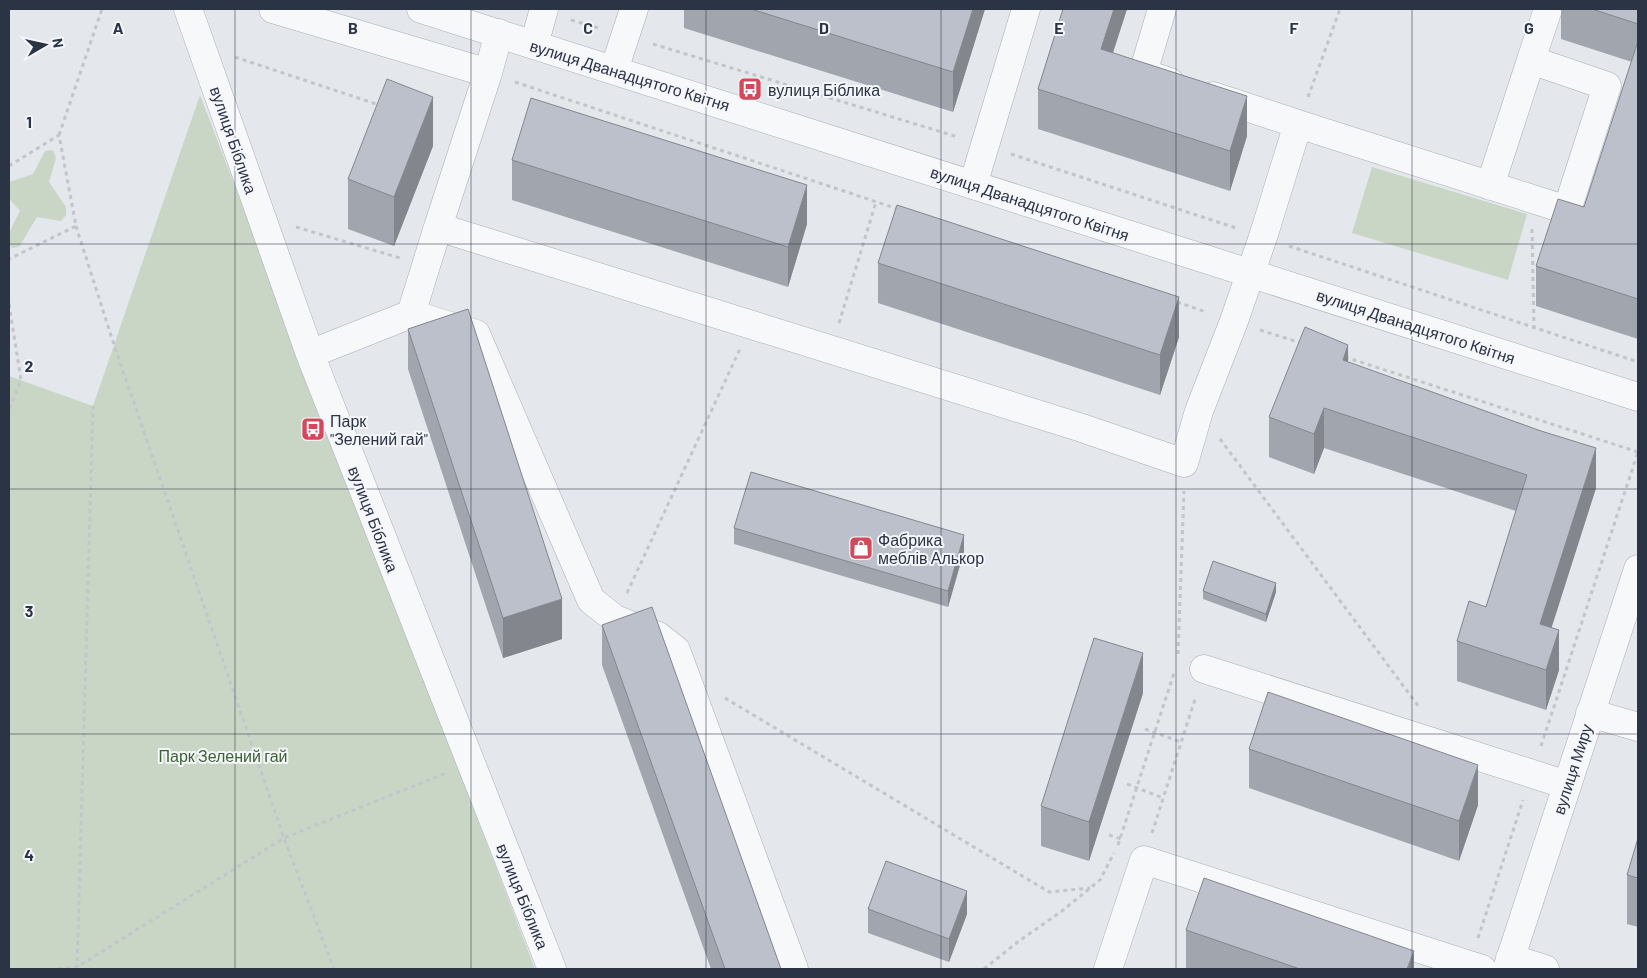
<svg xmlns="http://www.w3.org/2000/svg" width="1647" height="978" font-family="Barlow,sans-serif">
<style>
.green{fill:#c9d6c5}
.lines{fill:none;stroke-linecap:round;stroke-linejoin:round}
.minor-casing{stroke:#a9aeb7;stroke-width:29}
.path{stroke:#c2c5cb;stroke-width:3;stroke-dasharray:4 4;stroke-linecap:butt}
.minor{stroke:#f7f8fa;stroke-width:28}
.wall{fill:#a1a5ae}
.shaded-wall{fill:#83868d}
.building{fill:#bbc0ca;stroke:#83868d}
.grid{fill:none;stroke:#2b3445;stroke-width:1;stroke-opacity:0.55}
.labels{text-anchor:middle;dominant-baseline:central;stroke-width:4;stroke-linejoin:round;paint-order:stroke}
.street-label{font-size:16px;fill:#2b3445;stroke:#f4f6f9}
.poi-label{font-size:16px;fill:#2b3445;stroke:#f4f6f9;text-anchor:start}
.park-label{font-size:16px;fill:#3f6138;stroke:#f4f6f9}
.grid-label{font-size:16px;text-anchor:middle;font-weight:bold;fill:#2b3445;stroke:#f4f6f9;stroke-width:4;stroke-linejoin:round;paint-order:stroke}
</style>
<rect width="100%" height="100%" fill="#e4e7ec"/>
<path class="green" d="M200 95 535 969H9V376L93 406Z
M53 150 56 158 49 182 66 207V215L61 221 37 217 19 247 12 248C4 237 15 221 20 211L9 199V182L33 174 45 151Z
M1372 167 1527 214 1508 280 1352 233Z"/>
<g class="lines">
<g class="minor-casing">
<path id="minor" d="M188 9 310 354 552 969
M273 9 488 73
M421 9 1638 397
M1162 9 1143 73 1170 82
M499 33 488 73 438 227 1082 428 1184 463 1199 411 1234 321 1263 237 1298 124 1213 96
M534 45 544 9
M614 70 634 9
M1298 124 1567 210 1607 86 1531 60 1548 9
M973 185 1026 9
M1490 186 1531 60
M411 314 476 334 591 600 615 619 658 636 676 650 794 969
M310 354 411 314 438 227
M1204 669 1567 785
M1590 713 1638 727
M1510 958 1545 969
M1108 969 1144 860 1482 969
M1507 969 1638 569"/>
</g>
<path class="path" d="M571 20 599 28
M653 44 958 137
M235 57 379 105
M515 82 898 209
M1308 97 1340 9
M59 135 102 9
M1011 154 1236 228
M9 166 59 135 76 226 9 259
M76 226 114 345 284 838 334 969
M296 227 400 258
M1532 229 1534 327
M1289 246 1638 362
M1177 302 1206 312
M9 304 21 380 9 410
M839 323 876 202
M1260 330 1301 343
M1345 357 1638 452
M1220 439 1419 707
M627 593 740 349
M1178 654 1184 491
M725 698 1049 892 1090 888
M1145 729 1181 742
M1541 746 1638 452
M1127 784 1163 798
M1152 833 1196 696
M1109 835 1122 839
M1118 845 1175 670
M1478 938 1523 800
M58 969 77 967 284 838 446 773
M77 969 93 406
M984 969 1019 941 1062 911 1100 880 1114 853"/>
<use href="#minor" class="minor"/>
</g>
<path class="wall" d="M684 9H985L953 112 684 28Z
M1063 9H1127L1113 53 1247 136 1230 191 1038 129V89Z
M1561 9H1638V339L1536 306V266L1584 207 1632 62 1561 39Z
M433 146 394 246 348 229V179Z
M512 160 807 224 788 287 512 200Z
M878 263 1179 337 1160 395 878 303Z
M408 329 562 639 503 658 408 369Z
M1348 362 1596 488 1551 628 1559 670 1546 710 1457 681V641L1486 607 1516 511 1324 448 1314 474 1269 457V417Z
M734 528 964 551 948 607 734 544Z
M1203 591 1276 592 1266 622 1203 599Z
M602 625 781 969H711L602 665Z
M1143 693 1089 861 1041 846V806Z
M1249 749 1478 805 1459 861 1249 788Z
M1638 838V927L1627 924V875Z
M868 909 967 914 949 962 868 933Z
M1186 930 1414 969H1186Z"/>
<path class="shaded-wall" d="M973 9H985L953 112V72Z
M1114 9H1127L1101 89V49Z
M1247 96V136L1230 191V151Z
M433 97V146L394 246V197Z
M807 185V224L788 287V247Z
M1179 297V337L1160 395V355Z
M1348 345V385L1343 360Z
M1324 408V448L1314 474V434Z
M1596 448V488L1540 664V624Z
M964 535V551L948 607V591Z
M1276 583V592L1266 622V614Z
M562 599V639L503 658V618Z
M1559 630V670L1546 710V670Z
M1143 653V693L1089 861V822Z
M1478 765V805L1459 861V821Z
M967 891V914L949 962V939Z
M1414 951V969H1407Z"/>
<path class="building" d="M751 9H973L953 72Z
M1063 9H1114L1101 49 1247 96 1230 151 1038 89Z
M1592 9H1638V24Z
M1638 41V299L1536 266 1558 199 1584 207Z
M387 79 433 97 394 197 348 179Z
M531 98 807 185 788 247 512 160Z
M897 205 1179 297 1160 355 878 263Z
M468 309 562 599 503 618 408 329Z
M1305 327 1348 345 1343 360 1541 431 1596 448 1540 624 1559 630 1546 670 1457 641 1469 601 1486 607 1527 475 1324 408 1314 434 1269 417Z
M751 472 964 535 948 591 734 528Z
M1213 561 1276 583 1266 614 1203 591Z
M652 607 781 969H725L602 625Z
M1094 638 1143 653 1089 822 1041 806Z
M1268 692 1478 765 1459 821 1249 749Z
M1638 838V878L1627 875Z
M886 861 967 891 949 939 868 909Z
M1204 878 1414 951 1407 969H1300L1186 930Z"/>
<path class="grid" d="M235 9V969M471 9V969M706 9V969M941 9V969M1176 9V969M1412 9V969M9 244H1638M9 489H1638M9 734H1638"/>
<defs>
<g id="bus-square" transform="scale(1.25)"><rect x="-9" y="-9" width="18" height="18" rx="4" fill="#d1495b" stroke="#f4f6f9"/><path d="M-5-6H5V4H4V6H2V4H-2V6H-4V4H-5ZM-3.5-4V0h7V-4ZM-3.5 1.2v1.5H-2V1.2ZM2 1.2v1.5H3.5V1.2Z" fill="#fff"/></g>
<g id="shop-square" transform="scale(1.25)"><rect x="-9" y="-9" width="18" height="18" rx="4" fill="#d1495b" stroke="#f4f6f9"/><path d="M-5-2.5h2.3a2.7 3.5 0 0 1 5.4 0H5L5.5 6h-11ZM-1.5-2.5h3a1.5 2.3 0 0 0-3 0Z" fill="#fff"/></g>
</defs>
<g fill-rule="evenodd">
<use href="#bus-square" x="750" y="89"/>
<use href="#bus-square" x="313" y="429"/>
<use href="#shop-square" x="861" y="548"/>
</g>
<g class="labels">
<g class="street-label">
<text transform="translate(630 75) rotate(17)">вулиця Дванадцятого Квітня</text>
<text transform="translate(234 140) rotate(71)">вулиця Біблика</text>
<text transform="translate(1030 203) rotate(18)">вулиця Дванадцятого Квітня</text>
<text transform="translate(1416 326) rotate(18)">вулиця Дванадцятого Квітня</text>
<text transform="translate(374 519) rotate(69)">вулиця Біблика</text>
<text transform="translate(1572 769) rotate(-72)">вулиця Миру</text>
<text transform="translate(523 896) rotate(68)">вулиця Біблика</text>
</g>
<g class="poi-label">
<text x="768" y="89">вулиця Біблика</text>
<text x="330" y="420">Парк<tspan x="330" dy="18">"Зелений гай"</tspan></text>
<text x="878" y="539">Фабрика<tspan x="878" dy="18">меблів Алькор</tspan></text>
</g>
<g class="park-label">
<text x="223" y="755">Парк Зелений гай</text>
</g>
</g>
<g class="grid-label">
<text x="118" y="34">A</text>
<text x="353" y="34">B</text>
<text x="588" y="34">C</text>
<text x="824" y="34">D</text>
<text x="1059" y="34">E</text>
<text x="1294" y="34">F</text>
<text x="1529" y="34">G</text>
<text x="29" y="128">1</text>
<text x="29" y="372">2</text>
<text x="29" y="617">3</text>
<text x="29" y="861">4</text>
</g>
<rect width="1647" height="978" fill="none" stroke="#2b3445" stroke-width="20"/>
<g transform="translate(45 45) rotate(81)" stroke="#f4f6f9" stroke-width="4" paint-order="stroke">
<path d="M0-4L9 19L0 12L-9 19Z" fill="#2b3445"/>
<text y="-8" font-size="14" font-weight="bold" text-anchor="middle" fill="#2b3445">N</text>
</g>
</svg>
